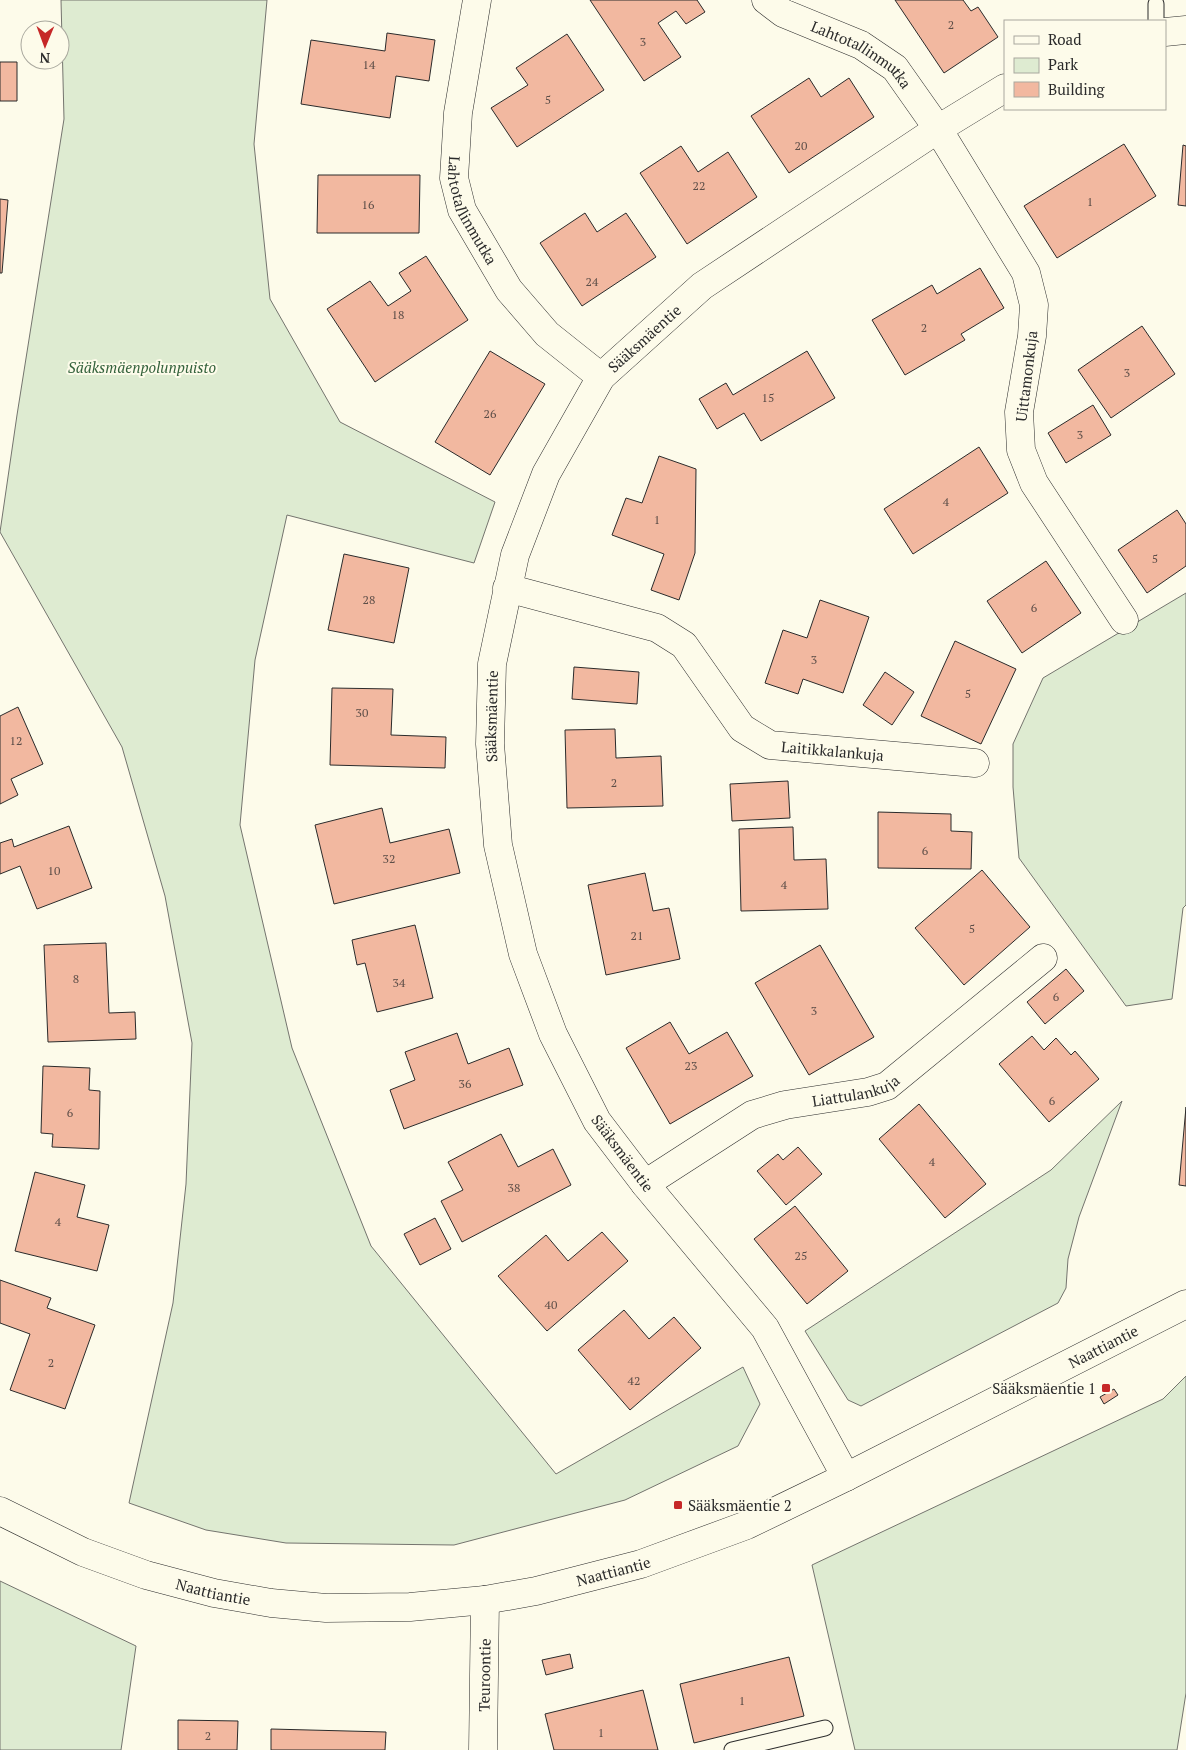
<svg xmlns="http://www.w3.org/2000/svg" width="1186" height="1750" font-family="'PT Serif',serif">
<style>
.green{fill:#deebd1;stroke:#74746e}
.building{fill:#f2b8a0;stroke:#2b2b2b}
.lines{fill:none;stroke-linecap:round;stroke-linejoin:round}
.lane-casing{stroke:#2b2b2b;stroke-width:17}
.street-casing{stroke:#2b2b2b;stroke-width:29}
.secondary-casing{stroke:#2b2b2b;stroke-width:29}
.lane{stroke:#fdfbea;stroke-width:15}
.street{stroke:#fdfbea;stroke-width:28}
.secondary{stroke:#fdfbea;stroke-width:28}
.poi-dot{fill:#c62828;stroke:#fdfbea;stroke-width:2}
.labels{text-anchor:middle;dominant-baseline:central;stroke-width:4;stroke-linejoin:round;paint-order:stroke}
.number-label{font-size:12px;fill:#5d4e48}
.street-label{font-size:15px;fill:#2b2b2b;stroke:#fdfbea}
.park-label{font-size:15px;font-style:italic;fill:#34623c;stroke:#fdfbea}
.poi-label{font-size:15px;fill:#2b2b2b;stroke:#fdfbea;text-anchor:end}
</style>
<rect width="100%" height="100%" fill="#fdfbea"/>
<path class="green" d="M61 0H267L254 144 270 299 340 422 495 502 474 563 287 515 255 660 240 825 292 1048 371 1246 556 1474 743 1367 760 1404 738 1446 625 1500 454 1545 286 1543 206 1530 129 1503 173 1303 186 1184 192 1043 165 896 122 747 0 532 17 415 64 119Z
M1186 593V905L1183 908 1172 999 1126 1006 1019 858 1013 787V744L1043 678Z
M1122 1101 1079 1217 1068 1259 1066 1288 1058 1303 861 1406 848 1400 805 1331 1051 1170Z
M1186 1376V1693L1177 1750H855L812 1565 1163 1399Z
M0 1581 136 1646 121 1750H0Z"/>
<path class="building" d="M590 0H697L705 12 686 24 676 11 658 23 681 57 644 81Z
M895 0H963L971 11 978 7 998 37 944 73Z
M387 33 435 40 429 81 396 76 390 118 301 104 311 40 385 51Z
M567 34 604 90 517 147 491 108 528 85 516 68Z
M0 62H17V101H0Z
M809 78 821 97 849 78 874 117 789 173 751 116Z
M1124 144 1156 196 1057 258 1024 206Z
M1183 145 1186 146V206L1178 205Z
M681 146 698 172 728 152 757 197 687 244 640 173Z
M318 175H420L419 233H317Z
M0 199 8 200 2 273H0Z
M585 213 597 232 626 213 656 257 582 306 540 243Z
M426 256 468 320 375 382 327 309 370 281 388 306 411 291 399 273Z
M980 268 1004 308 961 334 965 340 905 375 872 320 932 285 937 294Z
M1142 326 1175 374 1111 418 1078 370Z
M490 351 545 384 490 475 435 442Z
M807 351 835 398 761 441 744 413 717 429 699 399 726 383 733 395Z
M1093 405 1111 435 1066 463 1048 433Z
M979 447 1008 493 913 554 884 509Z
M659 456 696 469 695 553 679 600 651 590 664 554 612 535 626 498 642 503Z
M1177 510 1186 524V566L1147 593 1118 550Z
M344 554 409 568 394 643 328 630Z
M1046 561 1081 613 1022 653 987 601Z
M820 600 869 617 843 693 803 679 798 694 765 683 783 630 807 638Z
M955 641 1016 669 981 744 921 716Z
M574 667 639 672 637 704 572 699Z
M885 672 914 692 892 725 863 705Z
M332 688 393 689 391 735 446 737 445 768 330 765Z
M18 707 43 764 11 779 18 795 0 804V716Z
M615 729 616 758 661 756 663 806 567 808 565 730Z
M788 781 790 818 732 821 730 784Z
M382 808 390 843 449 829 460 873 334 904 315 825Z
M878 812 951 814V831L972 832 971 869 878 868Z
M69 826 92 888 37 909 20 866 0 874V843L12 839 14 847Z
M793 827 794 860 826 859 828 909 741 911 739 829Z
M982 870 1030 927 964 985 915 928Z
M645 873 653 911 669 908 680 959 606 975 588 885Z
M415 925 433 998 377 1012 365 963 357 965 352 940Z
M106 943 109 1013 135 1012 136 1039 48 1042 44 945Z
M820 945 874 1037 809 1075 755 983Z
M1066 969 1084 991 1045 1024 1027 1002Z
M670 1022 689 1054 727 1032 753 1076 670 1124 626 1048Z
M457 1033 468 1064 509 1048 523 1085 404 1129 390 1090 415 1080 405 1052Z
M1032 1036 1044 1050 1056 1038 1071 1055 1075 1051 1099 1079 1049 1122 999 1064Z
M43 1066 90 1068 89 1090 100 1091 99 1149 52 1147 53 1134 41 1133Z
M919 1104 986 1184 945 1218 879 1139Z
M1186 1107V1186L1179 1185Z
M501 1134 518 1167 553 1149 571 1185 462 1242 441 1201 463 1190 448 1162Z
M798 1147 822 1174 786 1205 757 1171 778 1154 783 1160Z
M35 1172 85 1185 77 1217 109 1225 97 1271 15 1251Z
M795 1206 848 1271 807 1304 754 1239Z
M435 1218 451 1249 420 1265 404 1234Z
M602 1232 628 1261 547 1331 498 1276 546 1235 568 1261Z
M0 1280 51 1298 47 1308 95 1325 65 1409 10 1390 30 1334 0 1323Z
M624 1310 649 1339 674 1317 701 1348 630 1410 578 1350Z
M1114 1389 1118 1395 1104 1404 1100 1397Z
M570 1654 573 1668 546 1675 542 1660Z
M789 1657 804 1716 694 1743 680 1684Z
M643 1690 658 1750H554L545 1714Z
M178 1720 238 1721 237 1750H178Z
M271 1729 386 1732 385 1750H271Z"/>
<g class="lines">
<g class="lane-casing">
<path id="lane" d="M1156 4V21
M732 1750 825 1728"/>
</g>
<g class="street-casing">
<g id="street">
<path id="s1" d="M477 0 458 113 454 178 462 210 509 290 547 334 601 377"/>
<path id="s2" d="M766 0 783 13 861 45 895 68 938 129 1026 273 1034 305 1032 336 1019 412 1021 450 1034 483 1124 620"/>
<path d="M1165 32 1186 30"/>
<path id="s3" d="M507 588 657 628 684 645 742 728 770 745 975 763"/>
<path id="s4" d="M645 1184 752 1115 785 1105 868 1092 887 1086 1043 958"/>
<path id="s5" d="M846 1477 765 1328 645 1184 597 1121 553 1034 523 954 498 845 490 744 492 664 515 555 546 474 601 377 702 286 938 129 1005 88"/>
<path id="s6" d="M483 1750 485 1600"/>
</g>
</g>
<g class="secondary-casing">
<g id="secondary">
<path id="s7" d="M0 1511 83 1552 146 1575 214 1593 271 1603 326 1608 410 1607 485 1600 536 1591 641 1564 747 1525 846 1477 1186 1304"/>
</g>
</g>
<use href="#lane" class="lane"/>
<use href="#street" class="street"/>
<use href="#secondary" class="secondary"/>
</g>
<g class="poi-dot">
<rect x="1101" y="1383" width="10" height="10" rx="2.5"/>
<rect x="673" y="1500" width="10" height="10" rx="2.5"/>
</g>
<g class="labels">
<g class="number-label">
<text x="951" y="24">2</text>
<text x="643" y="41">3</text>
<text x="369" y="64">14</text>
<text x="548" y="99">5</text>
<text x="801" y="145">20</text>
<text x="699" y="185">22</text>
<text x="1090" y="201">1</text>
<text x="368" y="204">16</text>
<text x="592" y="281">24</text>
<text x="398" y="314">18</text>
<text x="924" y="327">2</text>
<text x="1127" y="372">3</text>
<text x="768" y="397">15</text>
<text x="490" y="413">26</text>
<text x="1080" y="434">3</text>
<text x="946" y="501">4</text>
<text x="657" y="519">1</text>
<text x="1155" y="558">5</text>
<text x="369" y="599">28</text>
<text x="1034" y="607">6</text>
<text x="814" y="659">3</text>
<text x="968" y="693">5</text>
<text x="362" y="712">30</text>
<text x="16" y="740">12</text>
<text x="614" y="782">2</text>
<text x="925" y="850">6</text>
<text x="389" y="858">32</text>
<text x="54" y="870">10</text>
<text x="784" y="884">4</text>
<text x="972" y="928">5</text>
<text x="637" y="935">21</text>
<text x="76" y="978">8</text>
<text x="399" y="982">34</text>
<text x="1056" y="996">6</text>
<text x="814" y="1010">3</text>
<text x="691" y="1065">23</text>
<text x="465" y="1083">36</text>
<text x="1052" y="1100">6</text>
<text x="70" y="1112">6</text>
<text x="932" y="1161">4</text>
<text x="514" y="1187">38</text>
<text x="58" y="1221">4</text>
<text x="801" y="1255">25</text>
<text x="551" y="1304">40</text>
<text x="51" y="1362">2</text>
<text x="634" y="1380">42</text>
<text x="742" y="1700">1</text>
<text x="601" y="1732">1</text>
<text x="208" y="1735">2</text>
</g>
<g class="street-label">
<text stroke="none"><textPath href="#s2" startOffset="111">Lahtotallinmutka</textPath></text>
<text stroke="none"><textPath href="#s1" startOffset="216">Lahtotallinmutka</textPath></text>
<text stroke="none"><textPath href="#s5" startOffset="1280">Sääksmäentie</textPath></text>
<text transform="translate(1026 376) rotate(-83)">Uittamonkuja</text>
<text stroke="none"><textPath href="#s5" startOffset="860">Sääksmäentie</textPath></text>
<text stroke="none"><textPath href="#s3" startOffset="384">Laitikkalankuja</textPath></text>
<text stroke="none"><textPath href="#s4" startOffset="234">Liattulankuja</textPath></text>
<text transform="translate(623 1153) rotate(53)">Sääksmäentie</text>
<text stroke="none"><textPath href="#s7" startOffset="1174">Naattiantie</textPath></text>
<text stroke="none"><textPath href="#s7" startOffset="634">Naattiantie</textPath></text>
<text stroke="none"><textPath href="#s7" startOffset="229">Naattiantie</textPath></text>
<text stroke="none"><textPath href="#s6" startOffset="75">Teuroontie</textPath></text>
</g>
<g class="park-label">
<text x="142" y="367">Sääksmäenpolunpuisto</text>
</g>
<g class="poi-label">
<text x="1096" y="1388">Sääksmäentie 1</text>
<text x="688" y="1505" text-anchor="start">Sääksmäentie 2</text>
</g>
</g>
<rect x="1004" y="20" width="162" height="90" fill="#fdfbea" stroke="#a9a89e"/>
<rect x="1014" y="36" width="25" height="8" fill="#fdfbea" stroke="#a9a89e"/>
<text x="1048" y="45" font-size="15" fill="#2b2b2b">Road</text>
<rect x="1014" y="58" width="25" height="15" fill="#deebd1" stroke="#a9a89e"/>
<text x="1048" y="70" font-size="15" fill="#2b2b2b">Park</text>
<rect x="1014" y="82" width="25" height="15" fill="#f2b8a0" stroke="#a9a89e"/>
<text x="1048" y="95" font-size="15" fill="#2b2b2b">Building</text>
<g transform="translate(45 45) rotate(181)"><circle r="24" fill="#fdfbea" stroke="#a9a89e"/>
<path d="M0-4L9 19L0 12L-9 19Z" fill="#c62828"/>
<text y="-8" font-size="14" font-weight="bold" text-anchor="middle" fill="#2b2b2b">N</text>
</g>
</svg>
